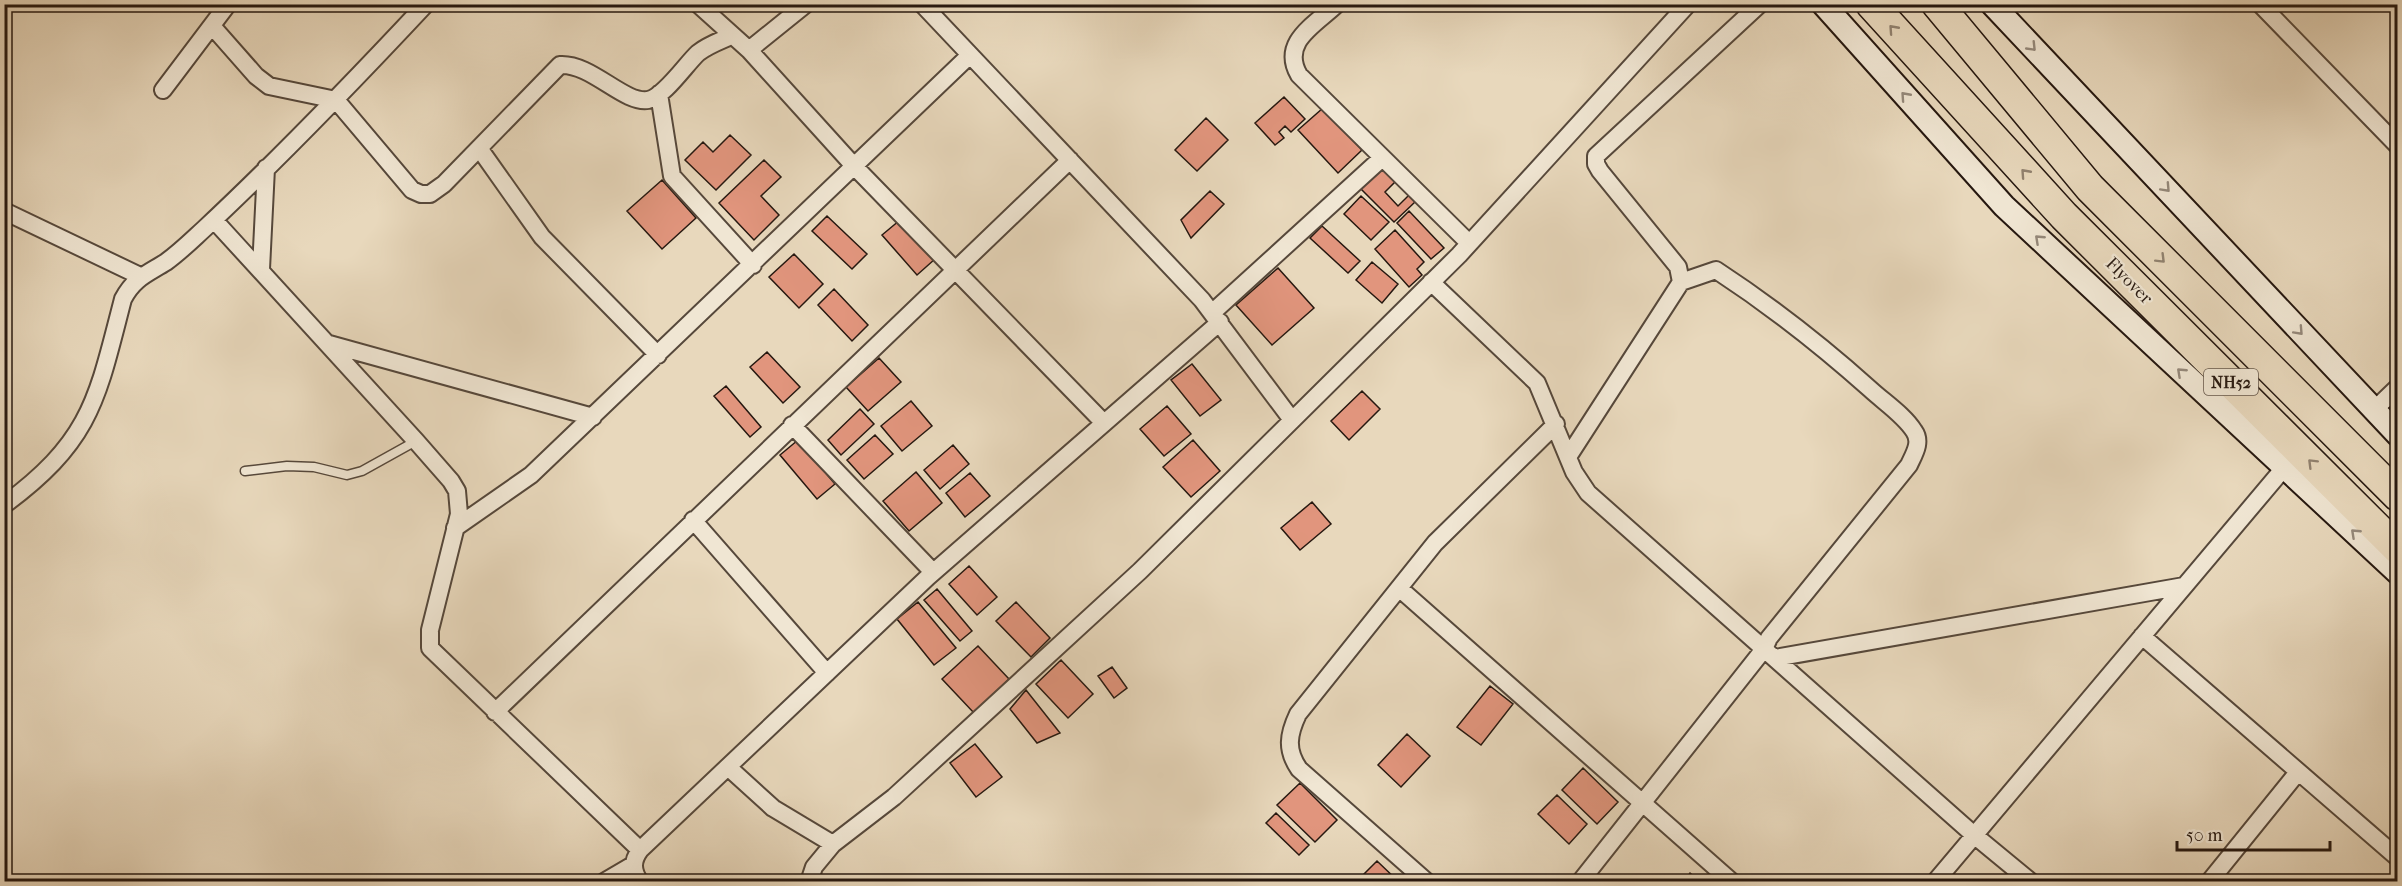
<svg xmlns="http://www.w3.org/2000/svg" width="2402" height="886" font-family="'IM FELL French Canon',serif">
<style>
.building{fill:#e1957d;stroke:#261810;stroke-width:1.5}
.lines{fill:none;stroke-linecap:round;stroke-linejoin:round}
.lane-casing{stroke:#56483b;stroke-width:11}
.street-casing{stroke:#56483b;stroke-width:20}
.secondary-casing{stroke:#261810;stroke-width:26}
.highway-casing{stroke:#261810;stroke-width:33}
.lane{stroke:#f0e6d3;stroke-width:8}
.street{stroke:#f0e6d3;stroke-width:16}
.secondary{stroke:#f0e6d3;stroke-width:22}
.highway{stroke:#e8d8bc;stroke-width:30}
.oneway{stroke:#91826f}
.oneway2{stroke:#95897b}
.labels{text-anchor:middle;dominant-baseline:central;stroke-width:4.5;stroke-linejoin:round;paint-order:stroke}
.shield{fill:#f0e6d3;stroke:#63564a;stroke-width:1.5}
.shield-label{font-size:16px;font-weight:bold;fill:#261810}
.street-label{font-size:18px;fill:#261810;stroke:#f0e6d3}
</style>
<rect width="100%" height="100%" fill="#e8d8bc"/>
<filter id="stains"><feTurbulence type="fractalNoise" baseFrequency=".00333" numOctaves="4"/><feColorMatrix values="0 0 0 0 .2 0 0 0 0 .09 0 0 0 0 .02 0 0 0 .5 -.17"/></filter>
<radialGradient id="worn" r=".72"><stop offset=".6" stop-color="#630" stop-opacity="0"/><stop offset="1" stop-color="#630" stop-opacity=".3"/></radialGradient>
<path class="building" d="M1284 97 1305 119 1291 132 1285 126 1279 132 1284 138 1275 145 1255 123Z
M1323 108 1362 150 1338 173 1298 130Z
M1206 118 1228 140 1197 171 1175 150Z
M730 135 751 155 716 190 685 160 703 142 713 152Z
M764 160 781 177 761 196 779 215 754 240 719 203Z
M1384 164 1398 179 1385 192 1398 206 1409 195 1415 202 1394 222 1360 188Z
M662 180 696 218 662 249 627 211Z
M1210 191 1224 204 1191 238 1181 220Z
M1361 196 1389 222 1371 240 1344 214Z
M1409 211 1444 248 1431 259 1397 223Z
M827 216 867 254 852 269 812 231Z
M900 220 935 259 917 275 882 235Z
M1322 226 1360 261 1348 273 1310 238Z
M1395 230 1424 262 1417 269 1422 275 1409 287 1375 249Z
M794 254 823 284 799 308 769 277Z
M1372 262 1398 284 1382 303 1356 280Z
M1278 268 1314 308 1272 345 1236 305Z
M834 289 868 325 852 341 818 305Z
M767 352 800 387 783 403 750 367Z
M879 358 901 382 868 411 846 387Z
M1192 364 1221 400 1200 416 1171 380Z
M726 386 761 427 750 437 714 396Z
M1362 391 1380 409 1349 440 1331 421Z
M911 401 932 426 902 451 881 426Z
M1167 406 1191 434 1164 456 1140 429Z
M860 409 874 424 841 455 828 440Z
M875 435 893 454 864 479 847 460Z
M798 440 835 484 817 499 780 455Z
M1193 440 1220 471 1191 497 1163 467Z
M953 445 969 464 940 489 924 470Z
M916 472 942 503 909 531 883 501Z
M970 473 990 496 965 517 946 493Z
M1312 502 1331 524 1300 550 1281 528Z
M969 566 997 597 977 615 949 584Z
M937 589 972 631 960 641 924 600Z
M918 602 956 648 934 665 897 619Z
M1016 602 1050 638 1031 657 996 621Z
M978 646 1009 679 974 713 942 679Z
M1061 660 1093 694 1068 718 1036 684Z
M1112 667 1127 688 1114 698 1098 676Z
M1490 686 1513 704 1481 745 1457 727Z
M1026 690 1060 733 1037 743 1010 709Z
M1407 734 1430 756 1401 787 1378 765Z
M975 744 1002 777 976 797 950 763Z
M1583 768 1618 802 1597 824 1562 790Z
M1300 783 1337 820 1315 842 1277 805Z
M1557 795 1587 824 1569 844 1538 814Z
M1276 813 1309 845 1299 855 1266 823Z
M1377 861 1399 882H1366L1361 877Z
M1690 873 1701 882H1684Z"/>
<g class="lines">
<g class="lane-casing">
<path id="lane" d="M245 471 287 466 314 467 347 475 362 471 416 441"/>
</g>
<g class="street-casing">
<path id="street" d="M698 4 749 50 854 166 1104 423
M922 4 1202 300 1292 420
M1337 4C1315 25 1280 42 1299 75L1469 243
M2260 4 2398 146
M212 26 256 76 269 86 336 100 412 190 421 194H430L444 184 560 65C591 63 624 104 648 100 664 97 686 64 698 53 708 45 720 41 731 36
M749 50 806 4
M163 90 228 4
M659 94 672 176 753 265
M479 148 542 237 658 355
M4 211 140 276
M214 220 416 441 451 481 457 491 459 514 430 630V648L640 850
M261 269 266 168
M1431 282 1537 383 1574 472 1588 493 1974 835 2031 882
M1213 312 1382 158
M329 344 593 417
M2373 411 2398 387
M792 425 933 572
M1568 457 1681 282 1678 267 1600 171 1596 164V156L1760 4
M4 505C92 440 97 399 123 299 134 278 147 274 166 262 180 252 192 240 204 229 281 157 354 81 426 4
M693 520 827 673
M455 528 531 475 970 55
M1399 588 1732 882
M2142 636 2398 858
M1775 658 2184 586
M495 712 1070 160
M728 767 773 808 833 844
M604 882 633 865
M640 882C632 870 632 861 640 850L928 577 1220 322
M809 882 814 867 833 844 894 797 1140 571 1459 255 1688 4
M1427 882 1299 769C1286 750 1288 735 1298 714L1435 543 1556 424
M1580 882 1764 649 1769 638 1909 465C1914 454 1922 442 1914 431 1904 415 1884 402 1870 389 1822 346 1771 306 1716 270L1681 282
M1935 882 2284 468
M2209 882 2298 772"/>
</g>
<g class="secondary-casing">
<path id="secondary" d="M1823 4 2004 206 2398 573
M1992 4 2398 435"/>
</g>
<g class="highway-casing">
<path id="highway" d="M1871 4 2064 216 2398 549
M1937 4 2090 188 2398 496"/>
</g>
<use href="#lane" class="lane"/>
<use href="#street" class="street"/>
<use href="#secondary" class="secondary"/>
<use href="#highway" class="highway"/>
</g>
<defs><path id="oneway-chevron" d="M-2-3.5L2.5 0L-2 3.5" fill="none" stroke-width="1.6" stroke-linecap="round" stroke-linejoin="round" transform="scale(1.5)"/></defs>
<g class="oneway">
<use href="#oneway-chevron" transform="translate(1893 29) rotate(-132)"/>
<use href="#oneway-chevron" transform="translate(2025 173) rotate(-132)"/>
<use href="#oneway-chevron" transform="translate(2161 259) rotate(45)"/>
<use href="#oneway-chevron" transform="translate(2312 463) rotate(-135)"/>
</g>
<g class="oneway2">
<use href="#oneway-chevron" transform="translate(2032 47) rotate(46)"/>
<use href="#oneway-chevron" transform="translate(1905 96) rotate(-132)"/>
<use href="#oneway-chevron" transform="translate(2166 188) rotate(47)"/>
<use href="#oneway-chevron" transform="translate(2039 239) rotate(-137)"/>
<use href="#oneway-chevron" transform="translate(2299 331) rotate(47)"/>
<use href="#oneway-chevron" transform="translate(2181 372) rotate(-137)"/>
<use href="#oneway-chevron" transform="translate(2355 533) rotate(-137)"/>
</g>
<g class="labels">
<rect class="shield" x="2204" y="369" width="54" height="26" rx="4.5"/>
<g class="shield-label">
<text x="2231" y="382">NH52</text>
</g>
<g class="street-label">
<text transform="translate(2129 281) rotate(45)">Flyover</text>
</g>
</g>
<rect width="2402" height="886" fill="none" stroke="#e8d8bc" stroke-width="24"/>
<rect x="6" y="6" width="2390" height="874" fill="none" stroke="#261810" stroke-width="3"/>
<rect x="12" y="12" width="2378" height="862" fill="none" stroke="#261810" stroke-width="1.5"/>
<path d="M2177 841v9h153v-9" fill="none" stroke="#261810" stroke-width="3"/>
<text x="2186" y="841" font-size="18" fill="#261810" stroke="#f0e6d3" stroke-width="4.5" paint-order="stroke">50 m</text>
<rect width="100%" height="100%" filter="url(#stains)"/>
<rect width="100%" height="100%" fill="url(#worn)"/>
</svg>
